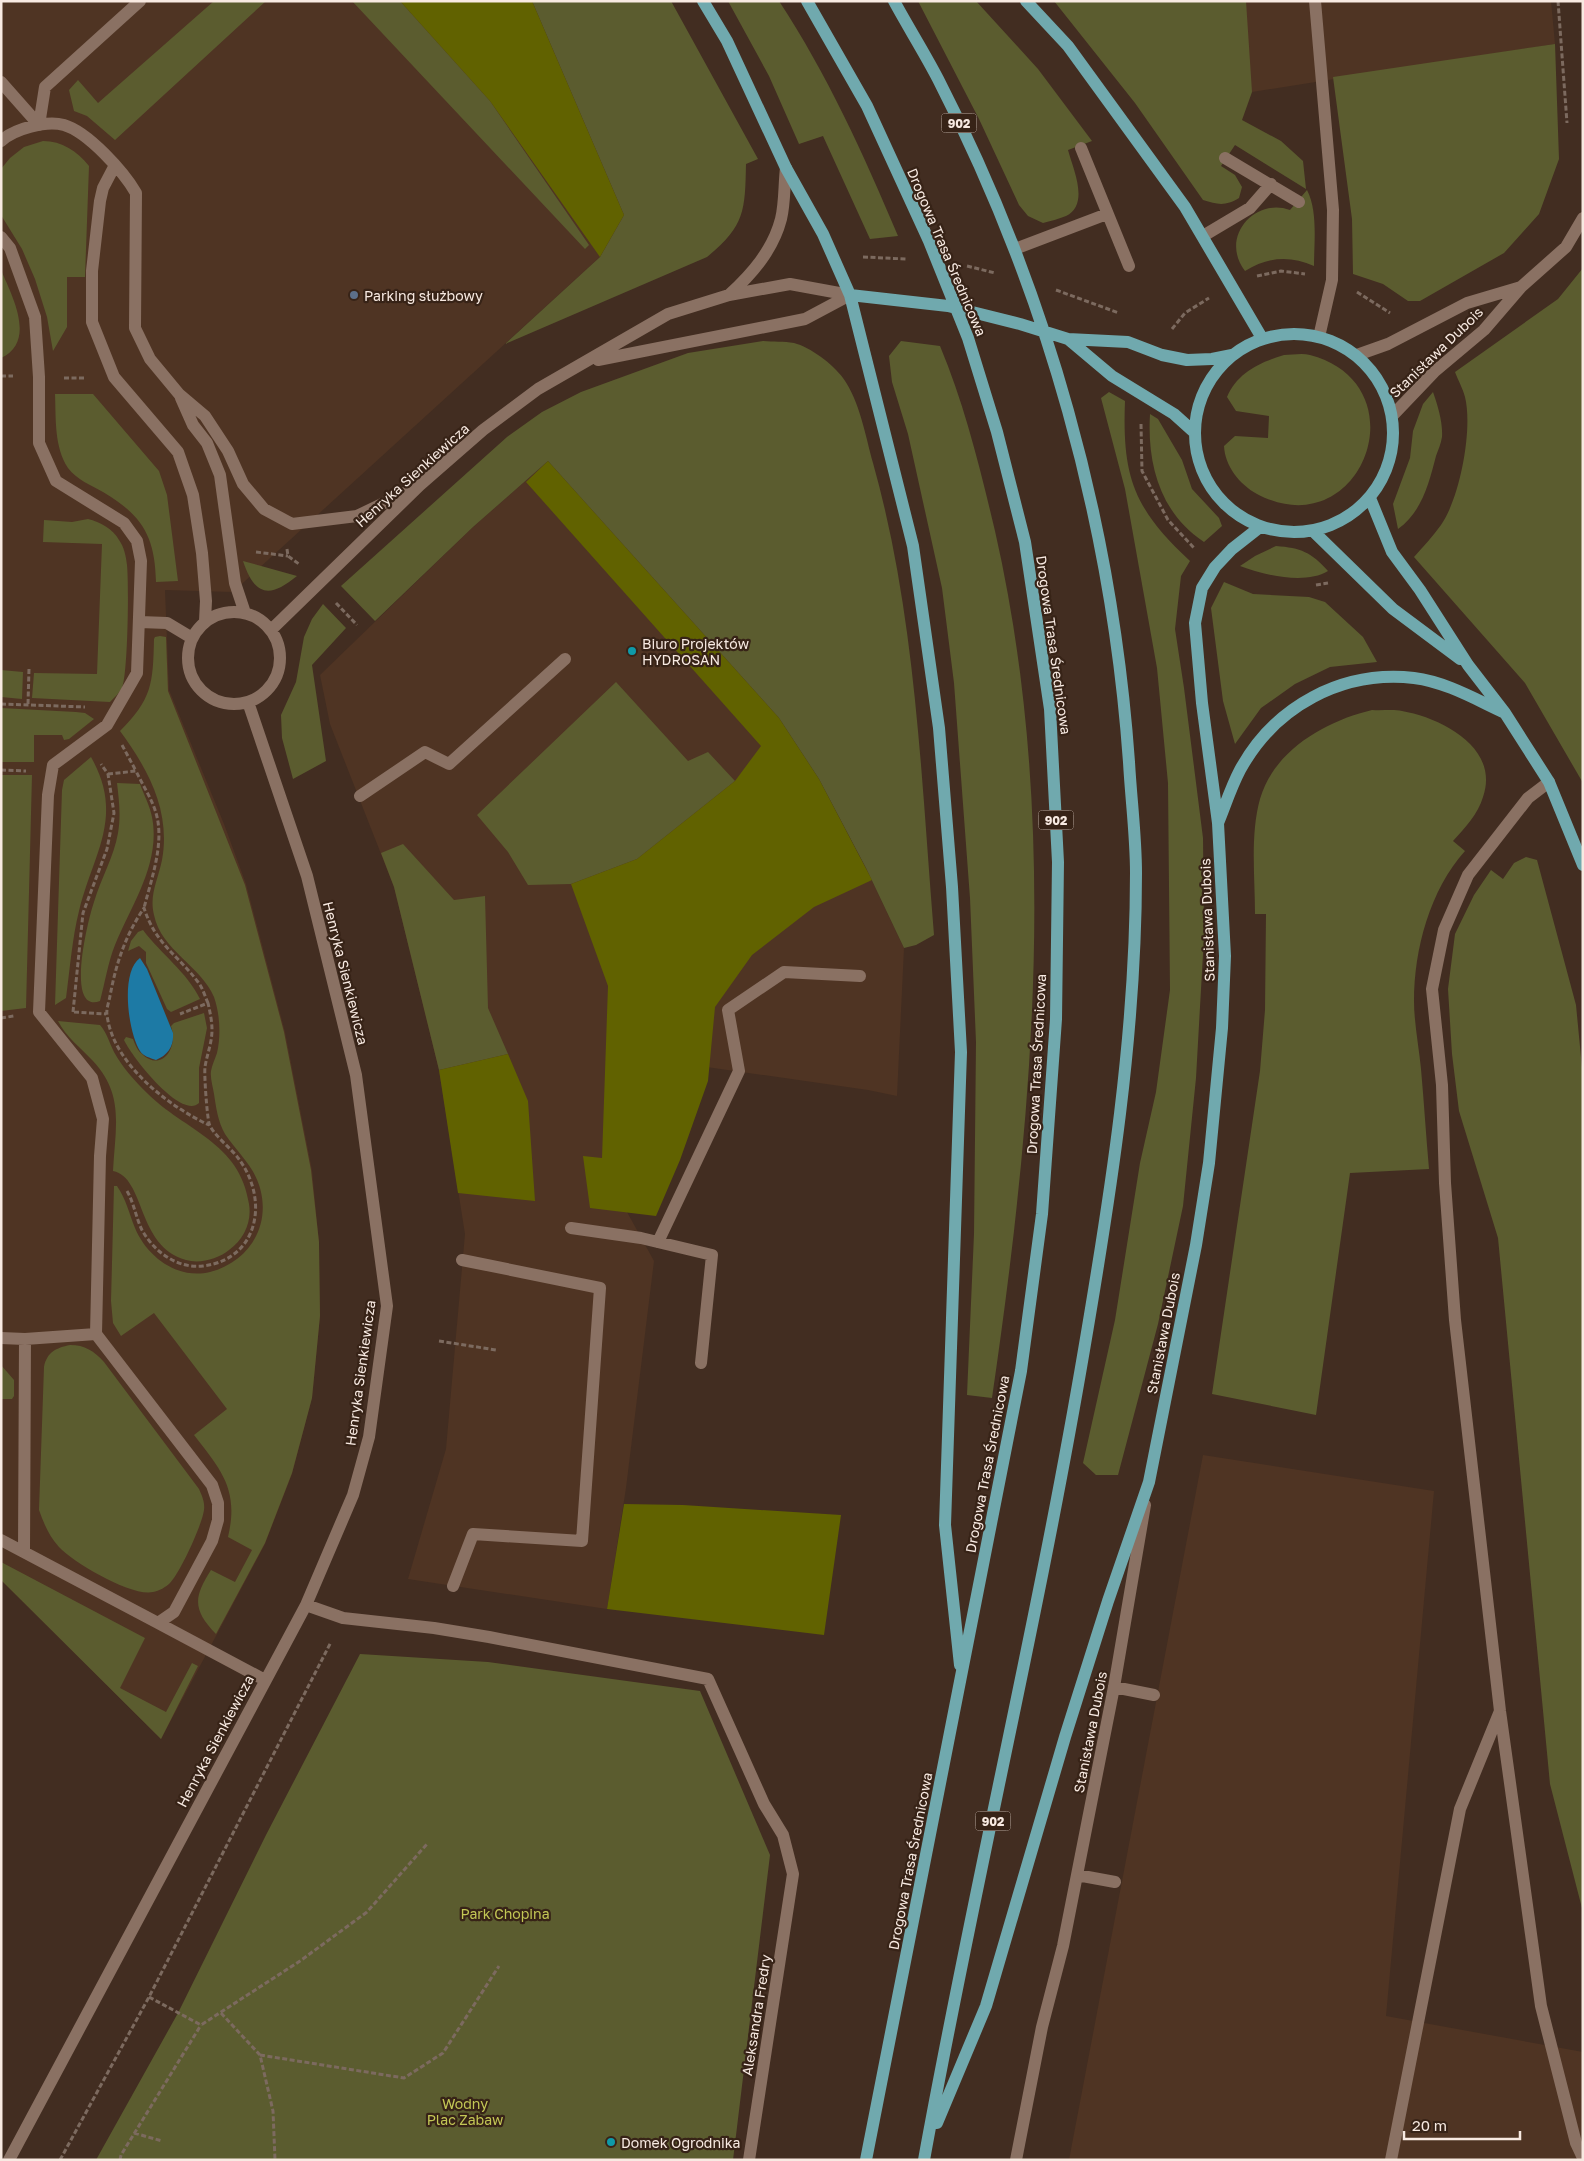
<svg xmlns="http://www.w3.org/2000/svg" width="1584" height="2161" font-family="'Golos Text',sans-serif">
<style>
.built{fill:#4f3423}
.green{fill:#5b5c2f}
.forest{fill:#616200}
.water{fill:#1d7aa5}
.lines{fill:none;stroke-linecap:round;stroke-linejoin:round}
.path{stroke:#7c6a5f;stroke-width:3;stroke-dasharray:5 2.5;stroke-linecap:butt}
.minor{stroke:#8a7163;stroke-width:12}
.major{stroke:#70a9ae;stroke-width:12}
.service-dot{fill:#5c6f8a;stroke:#372317;stroke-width:2}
.culture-dot{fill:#0f9aa8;stroke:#372317;stroke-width:2}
.labels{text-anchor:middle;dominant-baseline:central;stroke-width:4.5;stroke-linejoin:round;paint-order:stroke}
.shield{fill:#372317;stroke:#beaea5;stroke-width:1}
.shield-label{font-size:12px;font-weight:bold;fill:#f8eae2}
.street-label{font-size:14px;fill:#f8eae2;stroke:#372317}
.poi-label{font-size:14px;fill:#f8eae2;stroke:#372317;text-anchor:start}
.park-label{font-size:14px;fill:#c3c755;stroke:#372317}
</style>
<rect width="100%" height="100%" fill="#422d21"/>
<path class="built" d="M1 1H532L624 215 600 257 233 592 165 590 169 690 224 824 246 884 285 1032 312 1170 319 1243 320 1316 312 1398 292 1474 265 1544 161 1739 1 1580Z
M1115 1H1551L1555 44 1252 92 1200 120Z
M548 461 779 718 866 868 904 948 897 1096 868 1090 630 1056 627 1212 654 1261 626 1488 607 1609 408 1579 446 1449 465 1234 439 1070 394 887 330 724 320 675 473 527Z
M1203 1455 1434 1491 1386 2016 1583 2052V2160H1069Z"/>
<path class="green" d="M214 1H266L115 140 87 116 74 111 69 90 78 80 98 103Z
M352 1H400L490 101 589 245 585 249Z
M532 1H671L758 159 746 164C745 211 745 226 707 257L505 344 600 257 624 215Z
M728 1H779C827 74 864 155 898 236L870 239 823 136 799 144 769 76Z
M918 1H976L1038 69 1092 141 1068 150C1073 169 1090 204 1066 216 1059 219 1050 221 1043 223L1028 216 1019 205 979 119Z
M1054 1H1246L1252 92 1242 120 1281 141 1303 161 1306 189 1235 145 1221 166 1235 175 1242 187 1239 198C1226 206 1218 205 1203 200L1135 103Z
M1555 44 1559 159 1539 214 1504 253 1420 301H1408L1383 284 1353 274 1352 219 1333 77Z
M43 141C62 141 77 151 89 166L85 277H67V327L53 351 47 317 35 279 22 249 1 215V169L10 158 24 147Z
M1307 190C1318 211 1314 243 1314 266 1290 255 1267 257 1245 271 1219 237 1255 197 1290 210Z
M1583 268V783L1525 683 1414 557C1423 547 1433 536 1441 525 1460 498 1473 429 1465 397 1463 389 1458 380 1455 372L1558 299Z
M1 270C12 296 37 341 1 358Z
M763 341C773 342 784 341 794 343 810 347 833 364 843 378 860 402 865 434 873 463 916 616 921 777 934 935L916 945 904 948 866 868 819 779 779 718 548 461 473 527 375 621 341 586 507 437 542 412 581 392 688 353Z
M901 341 940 346C965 406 980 468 995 531 1060 817 1034 1110 992 1398L967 1395 974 1234 976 1042 970 898 954 683 942 588 908 434 892 382 889 356Z
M1284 355C1292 355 1302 353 1310 355 1423 385 1361 549 1257 494 1239 484 1225 466 1224 446L1235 436 1268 438 1269 416 1236 411 1227 397C1237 373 1260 362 1284 355Z
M1109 392 1125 401C1122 477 1134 509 1190 561L1181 576 1175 629 1184 688 1203 838 1204 936 1196 1078 1183 1206 1158 1324 1118 1475H1096L1083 1463 1115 1320 1140 1163 1156 1092 1170 990 1168 783 1157 668 1125 489 1101 398Z
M1433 392C1438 406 1443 423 1442 437 1441 444 1438 450 1436 456 1429 483 1422 512 1398 529L1393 504 1410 458 1413 431 1423 404Z
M55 394H93L159 471 167 495 178 581 156 582C155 536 142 515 103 492 91 485 77 480 68 468 54 447 56 418 55 394Z
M1150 414 1158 419 1182 460 1192 489 1219 518 1222 526 1204 542C1160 513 1147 464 1150 414Z
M88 519C100 522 113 529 119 540 124 547 126 556 127 565 129 584 128 673 122 688 119 693 114 698 110 702L32 698 34 673 97 674 102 544 43 542 44 520 72 522Z
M1276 546C1301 548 1311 552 1328 571 1305 585 1264 575 1240 566L1255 556Z
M243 561 297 576C270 598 255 597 243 561Z
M1224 582 1253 594 1309 597 1325 602 1363 637 1377 662 1330 667 1295 684 1261 708 1235 744 1223 701 1211 608Z
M323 604 346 628 312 665 326 761 293 779 282 738 281 715 296 682 304 637 312 619Z
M160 636 166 637 168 691 245 885 284 1032 311 1170 319 1242 320 1316 312 1398 292 1473 265 1543 216 1634C193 1610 193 1598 211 1570L235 1582 252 1550 228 1537C239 1490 222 1471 194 1435L227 1409 154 1313 121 1336 113 1323 111 1301 114 1186H117C126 1199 129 1213 135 1228 147 1257 178 1280 210 1272 248 1262 271 1227 260 1188 254 1166 237 1152 225 1134 218 1122 216 1107 214 1094 213 1087 210 1078 211 1071 212 1065 215 1059 217 1053 221 1036 220 1014 214 997 201 966 161 950 154 915 149 895 158 880 162 860 171 811 148 769 120 731 152 699 153 684 154 639L155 637Z
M1 670 23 672 22 699 1 697Z
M616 682 688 761 708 752 735 781 637 859 571 884 528 885 508 852 477 815Z
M1 708 76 712 85 713 94 719 69 739 64 740 62 735H34V762H1Z
M1372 710C1382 711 1393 709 1402 711 1442 718 1500 748 1483 797 1478 814 1465 828 1453 841L1465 851C1430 890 1414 949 1414 1001 1414 1023 1419 1047 1421 1069 1424 1102 1426 1136 1429 1169L1350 1173 1316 1415 1212 1394 1260 1071 1265 1010 1266 914H1255C1255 877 1250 835 1260 799 1274 750 1326 721 1372 710Z
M91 757C125 817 93 853 79 911 72 939 70 969 66 998L55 1005 62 790 64 780Z
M1 775H32L26 1008 1 1011Z
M117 783 140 784C144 795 150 806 152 817 161 863 132 904 115 945 108 962 105 983 100 1001 64 1014 89 916 94 902 101 878 114 857 118 833 121 816 119 800 117 783Z
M403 844 454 900 485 896 488 1008 508 1054 439 1070 394 887 381 853Z
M1526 857 1537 860 1576 1005 1583 1078V1912L1550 1784 1498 1238 1459 1111 1452 1054 1448 989 1455 934 1474 895 1491 870 1503 879 1514 863Z
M143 930C161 954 187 972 200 999L171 1012 167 1009 146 963V952L139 946 128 951 131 941 138 932Z
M204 1013 207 1028 199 1068V1103C181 1120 132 1057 124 1040L126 1037 133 1039C135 1044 137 1050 141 1053 160 1073 179 1050 171 1026L174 1023Z
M58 1021 100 1025C107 1033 109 1042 114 1052 122 1067 135 1081 147 1093 185 1131 240 1142 249 1204 252 1222 244 1239 229 1250 218 1259 200 1264 186 1260 136 1246 146 1178 113 1171 115 1129 125 1095 93 1061 81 1048 66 1037 58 1021Z
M70 1345C85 1345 94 1351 104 1362L199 1489C202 1496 205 1502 204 1510 202 1525 180 1573 170 1583 166 1587 159 1591 153 1592 132 1597 74 1563 59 1547 49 1536 44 1524 39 1510L44 1367C47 1352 56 1348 70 1345Z
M1 1365 14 1380V1396L12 1399H1Z
M1 1562 145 1638 120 1688 166 1712 192 1663 198 1666 161 1739 1 1580Z
M360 1654 488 1662 700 1691 770 1855 733 2160H96L178 2013 266 1835Z"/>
<path class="forest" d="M400 1H532L624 215 600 257 490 101Z
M548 461 779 718 819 779 872 880 814 907 752 955 715 1007 708 1081 680 1160 656 1216 590 1208 583 1156 602 1158 608 986 571 884 637 859 735 781 761 746 526 482Z
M508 1054 528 1101 535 1201 458 1193 439 1070Z
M624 1504 683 1505 841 1515 824 1635 607 1609Z"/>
<path class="water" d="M140 958 147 969 173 1033C174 1046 168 1055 156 1060 150 1058 143 1056 140 1051 128 1032 120 972 140 958Z"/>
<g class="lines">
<path class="path" d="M1558 1 1567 123
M863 257 906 259
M967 266 995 273
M1257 276 1281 271 1305 274
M1056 290 1119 313
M1357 292 1390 313
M1172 329 1185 313 1209 298
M1 376H13
M64 378H85
M1141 424 1142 471 1168 520 1194 548
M287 549 288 556 299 564
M256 552 288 556
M1316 585 1328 583
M336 603 357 625
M1 704 85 707
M28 704 29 669
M122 745 136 771
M1 770 26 771
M108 774 136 771C142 784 152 799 156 813 165 843 151 880 144 908
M208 1003C205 997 203 988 198 982 177 954 156 945 144 908 125 936 116 964 110 996 109 1002 106 1009 107 1015 113 1064 168 1106 209 1125
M73 1012 83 913 107 849 114 813 108 774 101 764
M74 1012 106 1014
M1 1018 14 1016
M127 1191C134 1203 136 1218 142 1230 154 1252 178 1269 203 1266 260 1259 269 1198 238 1158 232 1149 211 1133 209 1123 207 1115 204 1075 205 1067 207 1054 212 1043 212 1030 212 1021 210 1012 208 1003L180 1014
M439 1341 496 1350
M149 1997 201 2025 300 1961 367 1912 427 1844
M221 2013 260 2055 273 2111 275 2160
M260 2055 404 2078 443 2053 499 1966
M134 2133 162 2141
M60 2160 149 1997 331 1642
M120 2160 121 2155 201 2025"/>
<path class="minor" d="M1315 1 1333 210 1332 280 1319 337
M1 82 39 125
M39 125 45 87 140 1
M1 141C14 129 46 120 64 125 88 132 124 172 136 193L135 328 150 359 179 394 205 416 228 451 243 484 264 509 292 524 357 516 409 491
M1081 148 1129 266
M1225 158 1299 202
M114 167 103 188 100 201 92 271V322L114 377 178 452 193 495 202 553 206 601 205 621
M1203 236 1250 208 1271 184
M1 237 10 248 35 317 39 377V443L56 481 124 523 137 541 141 561 137 673 107 725 53 765 48 795 39 1012 92 1078 103 1119 100 1156 96 1334 212 1485 218 1503V1520L212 1541 174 1612 158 1623 1 1540
M1015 249 1107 214
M729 295C752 274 773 250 781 219 785 203 784 184 786 168
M1357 355 1388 344 1467 303 1521 287
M598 360 805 319 850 295
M181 398 193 425 207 443 220 475 235 583 245 613
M1392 416 1434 372 1484 330 1521 287 1566 247 1583 218
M188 658a46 46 0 1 1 92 0a46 46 0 1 1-92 0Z
M140 622 167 623 192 638
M271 630 420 485 483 430 538 389 668 314 729 295 790 284 850 295
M1549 782 1528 798 1468 875 1444 930 1432 989 1442 1085 1445 1183 1455 1320 1500 1711 1541 2006 1576 2143 1583 2158
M360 796 425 752 449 764 565 659
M571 1228 641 1238 712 1255 701 1363
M658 1242 739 1071 728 1010 784 972 860 976
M1 1338 25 1339 24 1552
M25 1339 96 1334
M453 1586 473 1534 582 1541 600 1288 462 1260
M306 1605 343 1618 434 1628 489 1637 708 1679 764 1804 783 1835 793 1874 749 2160
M158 1623 265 1680
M1114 1687 1154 1695
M1077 1875 1115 1882
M9 2160 306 1605 353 1495 369 1437 387 1306 356 1075 307 876 248 702
M1016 2160 1042 2027 1063 1946 1114 1687 1145 1505
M1391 2160 1460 1809 1500 1711"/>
<path class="major" d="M703 1 727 41 786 168 823 234 850 295 913 546 939 728 952 887 961 1052 945 1525 960 1665
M807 1 867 106 929 241 968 338 997 432 1025 542 1050 709 1058 862 1056 1019 1042 1214 1021 1371 866 2160
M894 1C908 27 924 52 938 79 1047 291 1112 524 1129 762 1131 799 1136 836 1136 873 1136 1034 1111 1192 1084 1350 1038 1621 973 1889 924 2160
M1026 1 1068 46 1185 207 1262 338
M850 295 948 306 1020 324 1068 339 1128 342 1162 355 1187 360 1212 359 1232 355
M1195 433a99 99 0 1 1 198 0a99 99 0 1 1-198 0Z
M1068 339 1112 376 1174 414 1194 432
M1370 498 1392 552 1420 590 1468 665 1505 713 1549 782 1583 865
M1313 531 1393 609 1460 659
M1218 823C1225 806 1231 787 1240 770 1275 706 1342 670 1414 678 1446 682 1475 699 1503 712
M937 2123 986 2006 1065 1737 1108 1601 1149 1482 1196 1245 1209 1163 1222 1028 1225 956 1218 823 1202 703 1195 623 1202 588 1215 567 1232 549 1260 527"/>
</g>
<circle class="service-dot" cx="354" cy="295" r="5"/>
<g class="culture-dot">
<circle cx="632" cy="651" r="5"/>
<circle cx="611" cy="2142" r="5"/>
</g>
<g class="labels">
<g class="shield">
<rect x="941.5" y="113.5" width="35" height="19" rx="4"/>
<rect x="1038.5" y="810.5" width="35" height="19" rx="4"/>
<rect x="975.5" y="1811.5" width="35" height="19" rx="4"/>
</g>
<g class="shield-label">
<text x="959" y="123">902</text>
<text x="1056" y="820">902</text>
<text x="993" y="1821">902</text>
</g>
<g class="street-label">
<text transform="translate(947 252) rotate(67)">Drogowa Trasa Średnicowa</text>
<text transform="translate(1436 352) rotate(-44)">Stanisława Dubois</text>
<text transform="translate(412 475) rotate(-42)">Henryka Sienkiewicza</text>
<text transform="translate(1054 645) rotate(82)">Drogowa Trasa Średnicowa</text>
<text transform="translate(1207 920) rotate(-92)">Stanisława Dubois</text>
<text transform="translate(346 973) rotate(76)">Henryka Sienkiewicza</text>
<text transform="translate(1036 1064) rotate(-87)">Drogowa Trasa Średnicowa</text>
<text transform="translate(1163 1333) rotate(-79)">Stanisława Dubois</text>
<text transform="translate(360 1373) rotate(-82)">Henryka Sienkiewicza</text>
<text transform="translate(987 1464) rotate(-79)">Drogowa Trasa Średnicowa</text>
<text transform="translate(1090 1732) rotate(-79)">Stanisława Dubois</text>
<text transform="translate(215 1741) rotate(-62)">Henryka Sienkiewicza</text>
<text transform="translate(910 1861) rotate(-79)">Drogowa Trasa Średnicowa</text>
<text transform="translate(756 2015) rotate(-81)">Aleksandra Fredry</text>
</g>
<g class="poi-label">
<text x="364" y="295">Parking służbowy</text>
<text x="642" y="643">Biuro Projektów<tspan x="642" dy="16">HYDROSAN</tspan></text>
<text x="621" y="2142">Domek Ogrodnika</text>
</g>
<g class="park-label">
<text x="505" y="1913">Park Chopina</text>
<text x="465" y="2103">Wodny<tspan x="465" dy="16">Plac Zabaw</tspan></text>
</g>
</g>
<rect width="1584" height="2161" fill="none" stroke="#f8eae2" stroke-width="5"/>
<path d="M1404 2131v8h116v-8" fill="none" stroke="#f8eae2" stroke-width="2.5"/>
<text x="1412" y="2131" font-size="15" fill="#f8eae2" stroke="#372317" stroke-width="4" paint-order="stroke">20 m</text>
</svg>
